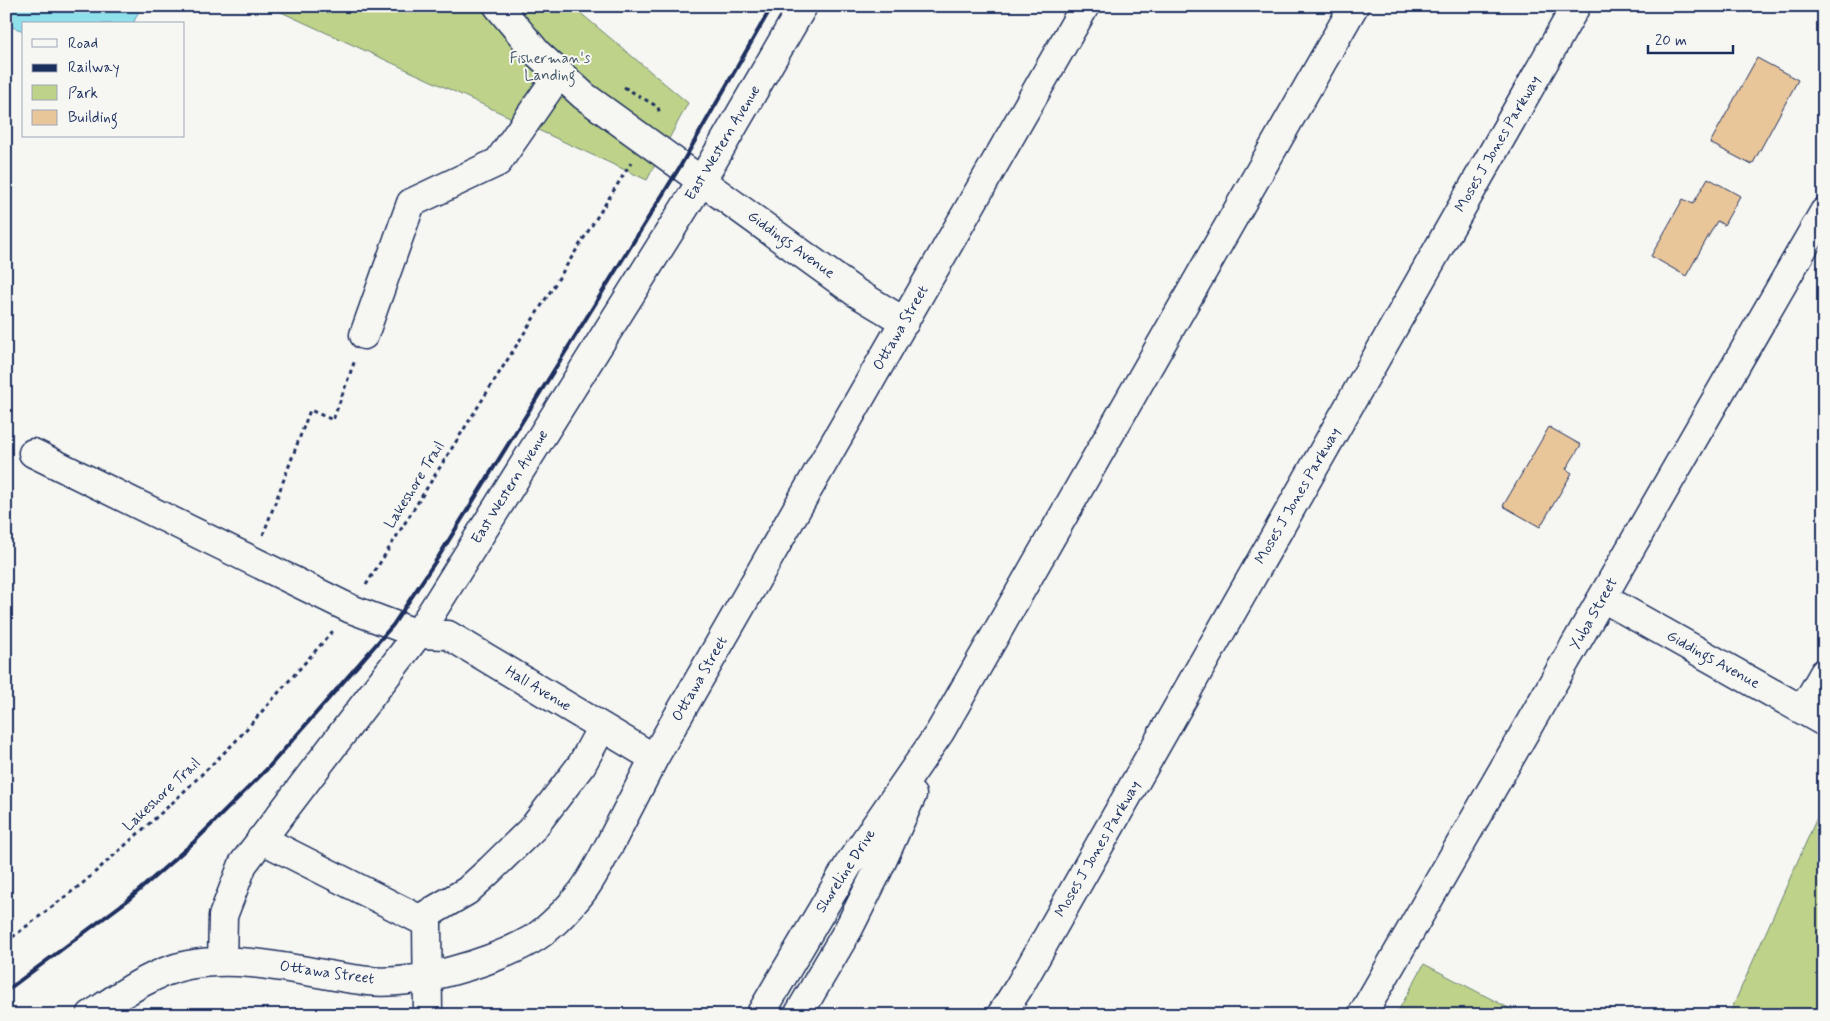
<svg xmlns="http://www.w3.org/2000/svg" width="1830" height="1021" font-family="Mynerve,sans-serif">
<style>
.green{fill:#bed389;stroke:#6c8174}
.water{fill:#8fe0eb;stroke:#6199b3}
.building{fill:#e9c59a;stroke:#1b2f5e}
.lines{fill:none;stroke-linecap:round;stroke-linejoin:round}
.minor-casing{stroke:#1b2f5e;stroke-width:31}
.highway-casing{stroke:#1b2f5e;stroke-width:31}
.path{stroke:#1b2f5e;stroke-width:3;stroke-dasharray:4 4;stroke-linecap:butt}
.minor{stroke:#f6f6f2;stroke-width:28}
.highway{stroke:#f6f6f2;stroke-width:28}
.rail{stroke:#1b2f5e;stroke-width:4}
.labels{text-anchor:middle;dominant-baseline:central;stroke-width:4;stroke-linejoin:round;paint-order:stroke}
.park-label{font-size:15px;fill:#445869;stroke:#f6f6f2}
.street-label{font-size:15px;fill:#1b2f5e;stroke:#f6f6f2}
</style>
<rect width="100%" height="100%" fill="#f6f6f2"/>
<filter id="ink" filterUnits="userSpaceOnUse"><feTurbulence type="fractalNoise" baseFrequency=".02" numOctaves="2"/><feDisplacementMap in="SourceGraphic" scale="10" xChannelSelector="R" yChannelSelector="G"/><feConvolveMatrix kernelMatrix="1 2 1 2 8 2 1 2 1" color-interpolation-filters="sRGB"/></filter>
<g filter="url(#ink)">
<path class="green" d="M268 6H572L688 103 647 180Z
M1824 802V1015H1729Z
M1424 964 1522 1015H1396Z"/>
<path class="water" d="M6 6H141L133 24H24V31L6 25Z"/>
<path class="building" d="M1757 58 1798 80 1752 165 1710 143Z
M1708 178 1740 196 1724 225 1717 221 1686 276 1651 256 1683 199 1693 204Z
M1549 427 1581 445 1566 469 1572 473 1540 527 1503 506Z"/>
<g class="lines">
<g class="minor-casing">
<path id="minor" d="M498 6 537 53 584 96 855 292 905 322
M364 335 411 203 498 162 559 74
M33 453 351 609 418 634 448 635 654 758
M1603 598 1824 722
M1803 710 1824 673
M261 839 427 923 428 1015
M419 919 467 891 490 870 533 828 582 764 602 727
M222 962 223 916 243 864 418 634 702 180 803 6
M91 1015C121 995 152 972 188 965 248 954 308 974 368 981 414 986 491 963 531 940 549 930 565 912 578 897 592 881 601 860 611 842 625 814 640 786 654 758L1085 6
M1362 1015 1824 212"/>
</g>
<g class="highway-casing">
<path id="highway" d="M760 1015 849 864 940 732 1354 6
M798 1015 848 930 878 870 912 795
M1001 1015 1019 987 1576 6"/>
</g>
<path class="path" d="M624 87 658 107 660 115
M263 535 310 410 333 420 355 360
M366 585 631 163
M6 942 83 883 170 805 234 743 333 631"/>
<use href="#minor" class="minor"/>
<use href="#highway" class="highway"/>
<path class="rail" d="M6 991 128 900 194 842 268 768 393 625 439 556 681 165 772 6"/>
</g>
</g>
<g class="labels">
<g class="park-label">
<text x="550" y="59">Fisherman's<tspan x="550" dy="17">Landing</tspan></text>
</g>
<g class="street-label">
<text transform="translate(723 143) rotate(-59)">East Western Avenue</text>
<text transform="translate(1498 144) rotate(-60)">Moses J Jones Parkway</text>
<text transform="translate(791 245) rotate(36)">Giddings Avenue</text>
<text transform="translate(901 328) rotate(-60)">Ottawa Street</text>
<text transform="translate(415 485) rotate(-58)">Lakeshore Trail</text>
<text transform="translate(510 487) rotate(-58)">East Western Avenue</text>
<text transform="translate(1298 496) rotate(-60)">Moses J Jones Parkway</text>
<text transform="translate(1594 614) rotate(-60)">Yuba Street</text>
<text transform="translate(1713 660) rotate(29)">Giddings Avenue</text>
<text transform="translate(700 679) rotate(-60)">Ottawa Street</text>
<text transform="translate(538 689) rotate(31)">Hall Avenue</text>
<text transform="translate(162 795) rotate(-43)">Lakeshore Trail</text>
<text transform="translate(1098 849) rotate(-60)">Moses J Jones Parkway</text>
<text transform="translate(846 871) rotate(-57)">Shoreline Drive</text>
<text transform="translate(327 973) rotate(8)">Ottawa Street</text>
</g>
</g>
<rect width="1830" height="1021" fill="none" stroke="#f6f6f2" stroke-width="25"/>
<rect x="12" y="12" width="1805" height="996" fill="none" stroke="#1b2f5e" stroke-width="2" filter="url(#ink)"/>
<rect x="22" y="22" width="162" height="115" fill="#f6f6f2" stroke="#9ea6b7"/>
<rect x="32" y="39" width="25" height="8" fill="#f6f6f2" stroke="#9ea6b7"/>
<text x="68" y="48" font-size="15" fill="#1b2f5e">Road</text>
<rect x="32" y="64" width="25" height="8" fill="#1b2f5e" stroke="#9ea6b7"/>
<text x="68" y="72" font-size="15" fill="#1b2f5e">Railway</text>
<rect x="32" y="85" width="25" height="15" fill="#bed389" stroke="#9ea6b7"/>
<text x="68" y="98" font-size="15" fill="#1b2f5e">Park</text>
<rect x="32" y="110" width="25" height="15" fill="#e9c59a" stroke="#9ea6b7"/>
<text x="68" y="122" font-size="15" fill="#1b2f5e">Building</text>
<path d="M1648 45v8h85v-8" fill="none" stroke="#1b2f5e" stroke-width="2.5"/>
<text x="1655" y="45" font-size="15" fill="#1b2f5e" stroke="#f6f6f2" stroke-width="4" paint-order="stroke">20 m</text>
</svg>
